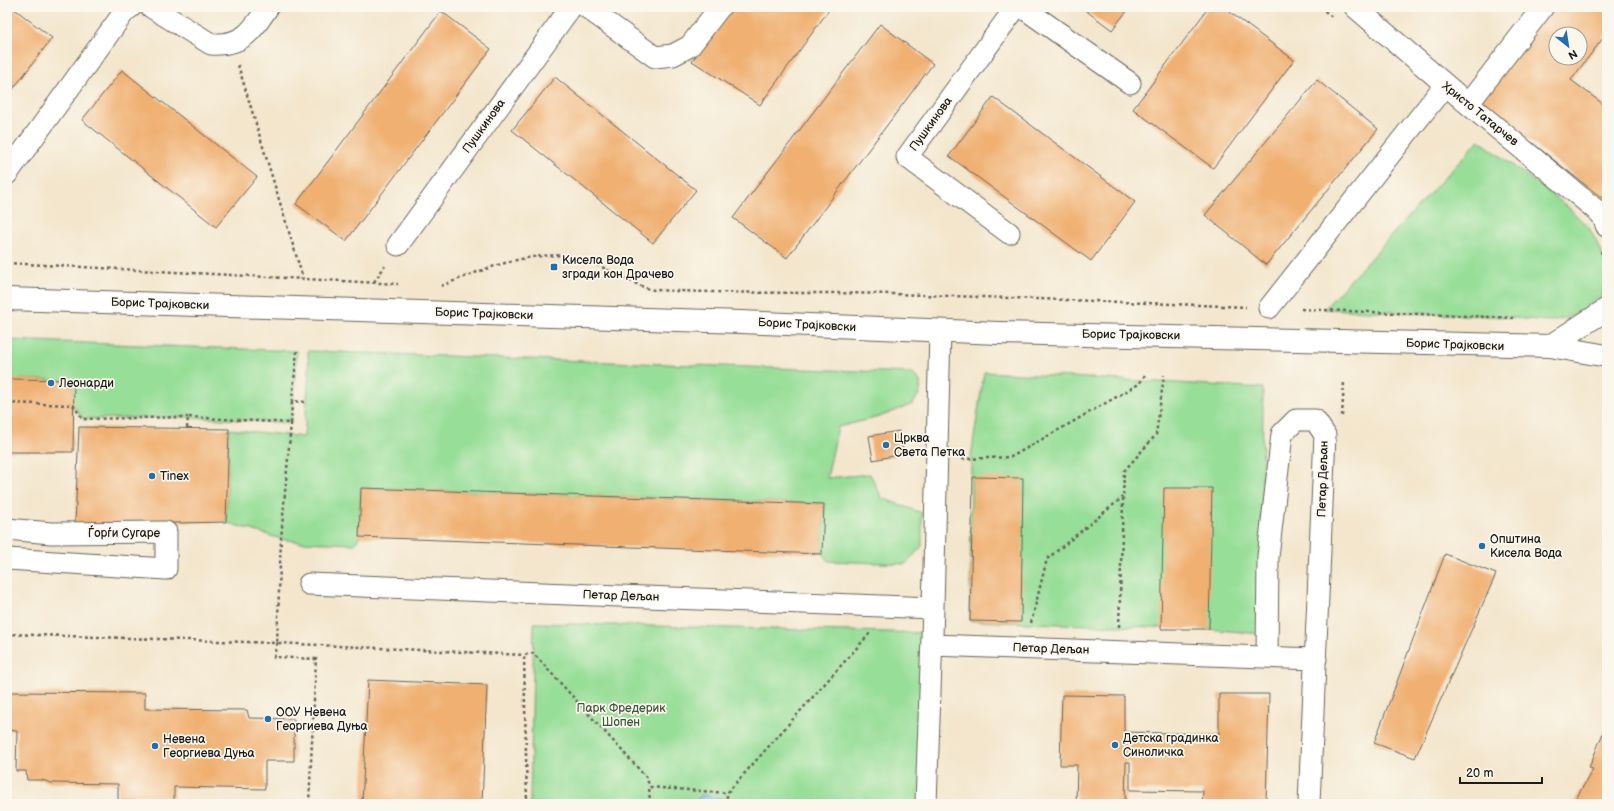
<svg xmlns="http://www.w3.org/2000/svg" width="1614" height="811" font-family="'Balsamiq Sans',sans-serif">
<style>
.green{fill:#97de98;stroke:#5a7d5a}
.water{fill:#7fbaf1;stroke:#4e6b86}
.building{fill:#f0b072;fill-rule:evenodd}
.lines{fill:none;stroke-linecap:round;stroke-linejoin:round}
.street-casing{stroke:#67635a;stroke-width:23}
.secondary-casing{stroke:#67635a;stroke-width:24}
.path{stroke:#67635a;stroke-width:2.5;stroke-dasharray:3 3;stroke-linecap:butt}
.street{stroke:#fff;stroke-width:21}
.secondary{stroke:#fff;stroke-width:22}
.poi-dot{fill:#1f6fb2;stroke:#fbf7ec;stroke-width:1.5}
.labels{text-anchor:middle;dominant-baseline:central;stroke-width:3.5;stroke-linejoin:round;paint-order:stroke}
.street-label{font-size:12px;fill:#1c1c1c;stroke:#fbf7ec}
.poi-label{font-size:12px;fill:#1c1c1c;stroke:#fbf7ec;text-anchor:start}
.park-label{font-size:12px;fill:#415641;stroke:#fbf7ec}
</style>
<rect width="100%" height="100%" fill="#fbf7ec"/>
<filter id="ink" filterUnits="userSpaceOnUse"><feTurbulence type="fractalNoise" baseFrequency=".025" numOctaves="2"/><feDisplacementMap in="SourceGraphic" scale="8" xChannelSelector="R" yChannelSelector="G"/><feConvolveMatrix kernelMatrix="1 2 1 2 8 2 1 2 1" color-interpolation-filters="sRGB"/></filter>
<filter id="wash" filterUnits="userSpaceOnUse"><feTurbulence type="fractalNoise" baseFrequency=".012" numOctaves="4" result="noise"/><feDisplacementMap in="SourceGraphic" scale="16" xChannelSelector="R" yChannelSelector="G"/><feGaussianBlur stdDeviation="0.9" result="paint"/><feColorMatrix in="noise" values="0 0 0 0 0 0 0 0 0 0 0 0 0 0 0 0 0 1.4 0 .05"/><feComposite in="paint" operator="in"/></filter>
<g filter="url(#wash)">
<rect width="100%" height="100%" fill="#f3e6cd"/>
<path class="green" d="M1479 140 1568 207 1589 228 1601 250 1607 267 1606 285 1601 297 1580 312 1565 318 1550 321 1489 316 1324 309Z
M7 340 297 351 291 423 188 417 83 419 73 405 74 380 7 379Z
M308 351 912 373 920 381V392L913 404 879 417 838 427 827 478 870 474 882 498 922 513V546L906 564 828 561 822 554 824 504 361 488 359 537 355 544 300 542 281 539 226 522 229 429 304 437 309 372Z
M984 372 1263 388 1261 634 1209 629 970 621 971 457Z
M534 623 928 633 921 804H530Z"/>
<path class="water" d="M702 795 721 798V804H692Z"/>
<g id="blocks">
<path class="building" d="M7 7H12L52 38 7 97Z
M733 7H831L760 105 692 61Z
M1081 7H1130L1112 30Z
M1209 7H1223L1294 60 1213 168 1133 109Z
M1552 7H1607V33L1571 80 1607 107V202L1478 100ZM1556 34H1580V58H1556Z
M441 11 491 49 346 241 296 204Z
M880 24 933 64 787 258 733 218Z
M122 70 257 177 216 227 82 120Z
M555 77 696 190 653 243 512 130Z
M1317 80 1378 129 1266 265 1205 215Z
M993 97 1135 202 1091 261 949 156Z
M7 379 74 380 73 452H7Z
M79 427 229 429 226 522 75 525Z
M899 431 904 454 873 460 869 436Z
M973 477 1023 478 1021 622 970 621Z
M361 488 824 504 822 554 359 537Z
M1164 488H1212L1209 629H1161Z
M1445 554 1496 574 1415 758 1374 743Z
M368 680 487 685 482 804H362Z
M7 692 145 693V709L247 710 249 718 294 719V761H265V789L174 787V802L118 801V784L51 783 42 780H27L26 771H16L17 731 7 730Z
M1219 694H1269L1266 804H1202L1203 791 1130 790V762H1126L1125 804H1076L1077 765H1060L1062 695 1124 696V732L1219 734Z
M1607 723V804H1573L1593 769 1589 768Z"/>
</g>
</g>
<g filter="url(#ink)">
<use href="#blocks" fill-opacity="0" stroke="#67635a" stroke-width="1"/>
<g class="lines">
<g class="street-casing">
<path id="street" d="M151 7 211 44C243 46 252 31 268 7
M586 7 655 57 673 55 690 46 720 7
M1022 7 1130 83
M1355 7 1468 104 1607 219
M1468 104 1543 7
M7 174 125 11 131 7
M1009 233 907 157 1016 7
M398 245 571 7
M1269 308 1445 85
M7 529 51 533 166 532V569L7 559
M309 584 933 608
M932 645 1316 659
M1267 657 1268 557 1282 434 1296 420H1315L1325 435 1309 804
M926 804 933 608 940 331"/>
</g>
<g class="secondary-casing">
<path id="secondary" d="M1603 216 1607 226
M7 299 742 322 998 333 1550 346 1607 356
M1550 346 1607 309"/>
</g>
<path class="path" d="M1320 7 1332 17
M238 65 303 278
M1601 251 1607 267
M7 263 398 284
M374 282 385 266
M1606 285 1607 279
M441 286C485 269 543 243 591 262 606 268 641 289 655 290 734 294 814 292 893 294 1011 298 1128 302 1246 307
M1301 309 1514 318
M297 351 292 401 306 402
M7 403 73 405 83 419 188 417
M1342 416 1344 382
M291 423 281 539 277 643 524 655
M187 428 188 417 291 423 292 401
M962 459 1011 457 1139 384 1145 375
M1031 623 1047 559 1123 497
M1119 627 1124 471 1156 435 1164 375
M7 634 277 643 274 657 316 659 309 804
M145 801 146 804
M527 804 524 655 533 653 646 777 650 787
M650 804 649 787 727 793
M727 804V793L871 632"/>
<use href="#street" class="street"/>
<use href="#secondary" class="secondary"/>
</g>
</g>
<g class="poi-dot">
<rect x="550" y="263" width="8" height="8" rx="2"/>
<circle cx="51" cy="383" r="4"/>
<circle cx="886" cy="445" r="4"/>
<circle cx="152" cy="476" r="4"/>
<circle cx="1482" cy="546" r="4"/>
<circle cx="268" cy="719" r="4"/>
<circle cx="1115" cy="745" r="4"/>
<circle cx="155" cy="746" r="4"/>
</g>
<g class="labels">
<g class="street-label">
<text transform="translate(1480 114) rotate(39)">Христо Татарчев</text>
<text transform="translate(931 124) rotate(-54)">Пушкинова</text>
<text transform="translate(484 126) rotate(-54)">Пушкинова</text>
<text transform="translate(160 304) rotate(2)">Борис Трајковски</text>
<text transform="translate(484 314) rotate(2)">Борис Трајковски</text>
<text transform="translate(807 325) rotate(3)">Борис Трајковски</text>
<text transform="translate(1131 335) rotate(1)">Борис Трајковски</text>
<text transform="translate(1455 345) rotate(2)">Борис Трајковски</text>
<text transform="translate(1323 479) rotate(-88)">Петар Дељан</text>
<text x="124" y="533">Ѓорѓи Сугаре</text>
<text transform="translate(621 596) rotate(2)">Петар Дељан</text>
<text transform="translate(1051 649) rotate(2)">Петар Дељан</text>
</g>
<g class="poi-label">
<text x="562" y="260">Кисела Вода<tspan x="562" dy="14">згради кон Драчево</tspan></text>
<text x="59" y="383">Леонарди</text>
<text x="894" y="438">Црква<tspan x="894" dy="14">Света Петка</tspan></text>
<text x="160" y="476">Tinex</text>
<text x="1490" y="539">Општина<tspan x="1490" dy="14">Кисела Вода</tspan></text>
<text x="276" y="712">ООУ Невена<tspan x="276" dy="14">Георгиева Дуња</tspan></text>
<text x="1123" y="738">Детска градинка<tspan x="1123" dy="14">Синоличка</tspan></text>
<text x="163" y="739">Невена<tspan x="163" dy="14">Георгиева Дуња</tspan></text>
</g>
<g class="park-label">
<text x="621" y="708">Парк Фредерик<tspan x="621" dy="14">Шопен</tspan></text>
</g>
</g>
<rect width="1614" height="811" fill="none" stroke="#fbf7ec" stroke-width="24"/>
<g transform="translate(1568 46) rotate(150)"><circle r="19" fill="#fbf7ec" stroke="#a29f99"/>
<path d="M0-3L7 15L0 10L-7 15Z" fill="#1f6fb2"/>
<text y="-6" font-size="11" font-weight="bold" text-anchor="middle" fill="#1c1c1c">N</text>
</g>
<path d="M1460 777v6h82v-6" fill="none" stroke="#1c1c1c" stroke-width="2"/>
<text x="1466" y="777" font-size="12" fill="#1c1c1c" stroke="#fbf7ec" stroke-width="3" paint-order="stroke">20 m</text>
</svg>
